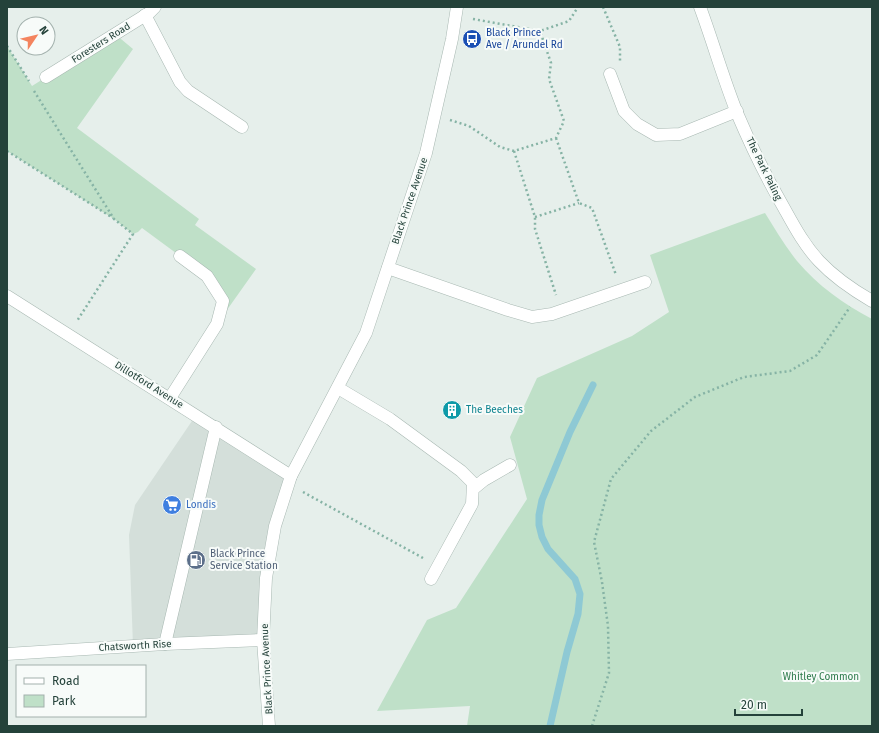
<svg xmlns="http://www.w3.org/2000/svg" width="879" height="733" font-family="'Fira Sans',sans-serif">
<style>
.built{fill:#d4dfda}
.green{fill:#bfe0c8}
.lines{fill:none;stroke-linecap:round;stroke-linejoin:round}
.stream{stroke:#8ec9d4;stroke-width:7}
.service-casing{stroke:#a8b8b2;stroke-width:13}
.minor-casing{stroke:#a8b8b2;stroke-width:13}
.tertiary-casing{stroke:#a8b8b2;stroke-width:13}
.path{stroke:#86b3a5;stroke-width:2.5;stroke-dasharray:2 3;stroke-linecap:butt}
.service{stroke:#fff;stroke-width:12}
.minor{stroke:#fff;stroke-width:12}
.tertiary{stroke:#fff;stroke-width:12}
.labels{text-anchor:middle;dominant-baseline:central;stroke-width:4;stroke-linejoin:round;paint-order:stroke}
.transit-label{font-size:10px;fill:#164399;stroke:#f7fbf9;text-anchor:start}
.street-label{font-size:10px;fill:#24423a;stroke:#f7fbf9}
.culture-label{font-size:10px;fill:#0d838f;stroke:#f7fbf9;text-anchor:start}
.shop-label{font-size:10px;fill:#366cbe;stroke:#f7fbf9;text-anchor:start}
.service-label{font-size:10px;fill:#4e5e75;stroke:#f7fbf9;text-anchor:start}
.park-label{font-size:10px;fill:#2d7a4b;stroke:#f7fbf9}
</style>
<rect width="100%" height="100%" fill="#e6efeb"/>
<path class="built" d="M196 415 291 476 275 526 263 640 133 646 129 535 135 505Z"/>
<path class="green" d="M115 34 133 49 77 128 199 219 195 225 256 269 217 324 223 301 180 256 142 228 138 232 133 234 114 219 7 151V46L32 86Z
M765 213C775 229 785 246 797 261 818 286 844 304 872 319V726H467L470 706 377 711 427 620 456 608 527 499 510 437 537 378 632 336 669 312 650 255Z"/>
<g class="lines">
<path class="stream" d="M550 726 567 652 578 614 580 594 575 579 548 549 542 537 539 525V515L542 500 570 432 593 385"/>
<g class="service-casing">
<path id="service" d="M145 15 180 82 188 91 242 127
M610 74 624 111 637 124 656 135 680 134 737 111
M388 268 508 310 532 317 552 314 645 282
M170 398 217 324 223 301 207 276 180 256
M165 644 216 427"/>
</g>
<g class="minor-casing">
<path id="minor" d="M700 7C713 42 723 78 737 113 751 146 766 177 784 208 794 226 804 245 819 261 834 277 853 290 872 301
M46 77 149 13 155 7
M7 296 291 476
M338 388 390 419 461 471 473 483 472 504 431 579
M473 489 484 480 510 465
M7 654 165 644 263 640"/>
</g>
<g class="tertiary-casing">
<path id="tertiary" d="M269 726 263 640 266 578 275 526 291 476 366 333 426 153 452 39 457 7"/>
</g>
<path class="path" d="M603 7 620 47V61
M473 19 540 31 569 21 578 7
M7 46 29 81
M34 91 114 219 133 234 77 321
M450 120 469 126 500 147 514 151 556 138 564 121 549 79 551 63 540 31
M556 138 579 203 592 208 616 275
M7 151 113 218
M514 151 535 217V229L556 295
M535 217 579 203
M303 492 423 558
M592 726 609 673 608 626 602 582 594 542 611 479 651 431 695 397 744 377 790 371 817 355 850 307"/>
<use href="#service" class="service"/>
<use href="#minor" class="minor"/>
<use href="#tertiary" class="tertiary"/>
</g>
<defs>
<g id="bus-disc" transform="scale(1)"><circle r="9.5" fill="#1a4fb4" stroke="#f7fbf9"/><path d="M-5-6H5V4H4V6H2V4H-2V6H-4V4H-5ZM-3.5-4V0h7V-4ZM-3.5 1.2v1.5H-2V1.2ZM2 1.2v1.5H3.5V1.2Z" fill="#fff"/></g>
<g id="building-disc" transform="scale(1)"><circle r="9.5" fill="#0f9aa8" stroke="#f7fbf9"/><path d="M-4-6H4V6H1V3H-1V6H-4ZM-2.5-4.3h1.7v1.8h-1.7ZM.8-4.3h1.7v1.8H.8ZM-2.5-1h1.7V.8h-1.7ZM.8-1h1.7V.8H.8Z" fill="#fff"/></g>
<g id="supermarket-disc" transform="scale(1)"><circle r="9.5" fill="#3f7fe0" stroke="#f7fbf9"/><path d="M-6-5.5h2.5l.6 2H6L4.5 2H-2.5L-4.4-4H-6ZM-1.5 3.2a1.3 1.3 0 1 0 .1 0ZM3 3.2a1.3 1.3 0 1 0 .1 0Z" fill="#fff"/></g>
<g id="fuel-disc" transform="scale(1)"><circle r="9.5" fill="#5c6f8a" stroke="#f7fbf9"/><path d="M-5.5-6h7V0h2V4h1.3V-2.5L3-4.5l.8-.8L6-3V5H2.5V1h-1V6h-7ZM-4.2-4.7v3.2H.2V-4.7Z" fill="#fff"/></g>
</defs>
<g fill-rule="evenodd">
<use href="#bus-disc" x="472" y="39"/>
<use href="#building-disc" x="452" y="410"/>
<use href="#supermarket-disc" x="172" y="505"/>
<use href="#fuel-disc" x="196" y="560"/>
</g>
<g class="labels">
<g class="transit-label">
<text x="486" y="33">Black Prince<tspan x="486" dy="12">Ave / Arundel Rd</tspan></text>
</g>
<g class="street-label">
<text transform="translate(101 43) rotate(-32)">Foresters Road</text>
<text transform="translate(764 169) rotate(64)">The Park Paling</text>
<text transform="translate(410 201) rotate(-71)">Black Prince Avenue</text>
<text transform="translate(149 385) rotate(32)">Dillotford Avenue</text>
<text transform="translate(135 646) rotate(-3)">Chatsworth Rise</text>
<text transform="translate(267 669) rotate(-93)">Black Prince Avenue</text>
</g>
<g class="culture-label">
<text x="466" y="410">The Beeches</text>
</g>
<g class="shop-label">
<text x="186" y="505">Londis</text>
</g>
<g class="service-label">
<text x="210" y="554">Black Prince<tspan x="210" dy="12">Service Station</tspan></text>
</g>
<g class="park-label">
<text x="821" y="677">Whitley Common</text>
</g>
</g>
<rect width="879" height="733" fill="none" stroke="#24423a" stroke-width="16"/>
<rect x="16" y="665" width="130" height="52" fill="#f7fbf9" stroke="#a3b1ad"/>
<rect x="24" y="678" width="20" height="6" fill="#ffffff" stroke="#a3b1ad"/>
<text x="52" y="685" font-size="12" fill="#24423a">Road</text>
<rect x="24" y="695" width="20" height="12" fill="#bfe0c8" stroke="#a3b1ad"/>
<text x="52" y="705" font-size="12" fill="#24423a">Park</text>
<g transform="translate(36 36) rotate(55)"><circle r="19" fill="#f7fbf9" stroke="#a3b1ad"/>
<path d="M0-3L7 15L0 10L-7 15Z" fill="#f4845f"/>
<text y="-6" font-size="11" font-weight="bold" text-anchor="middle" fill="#24423a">N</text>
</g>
<path d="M735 709v6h67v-6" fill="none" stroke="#24423a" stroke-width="2"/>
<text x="741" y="709" font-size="12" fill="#24423a" stroke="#f7fbf9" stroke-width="3" paint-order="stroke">20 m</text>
</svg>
